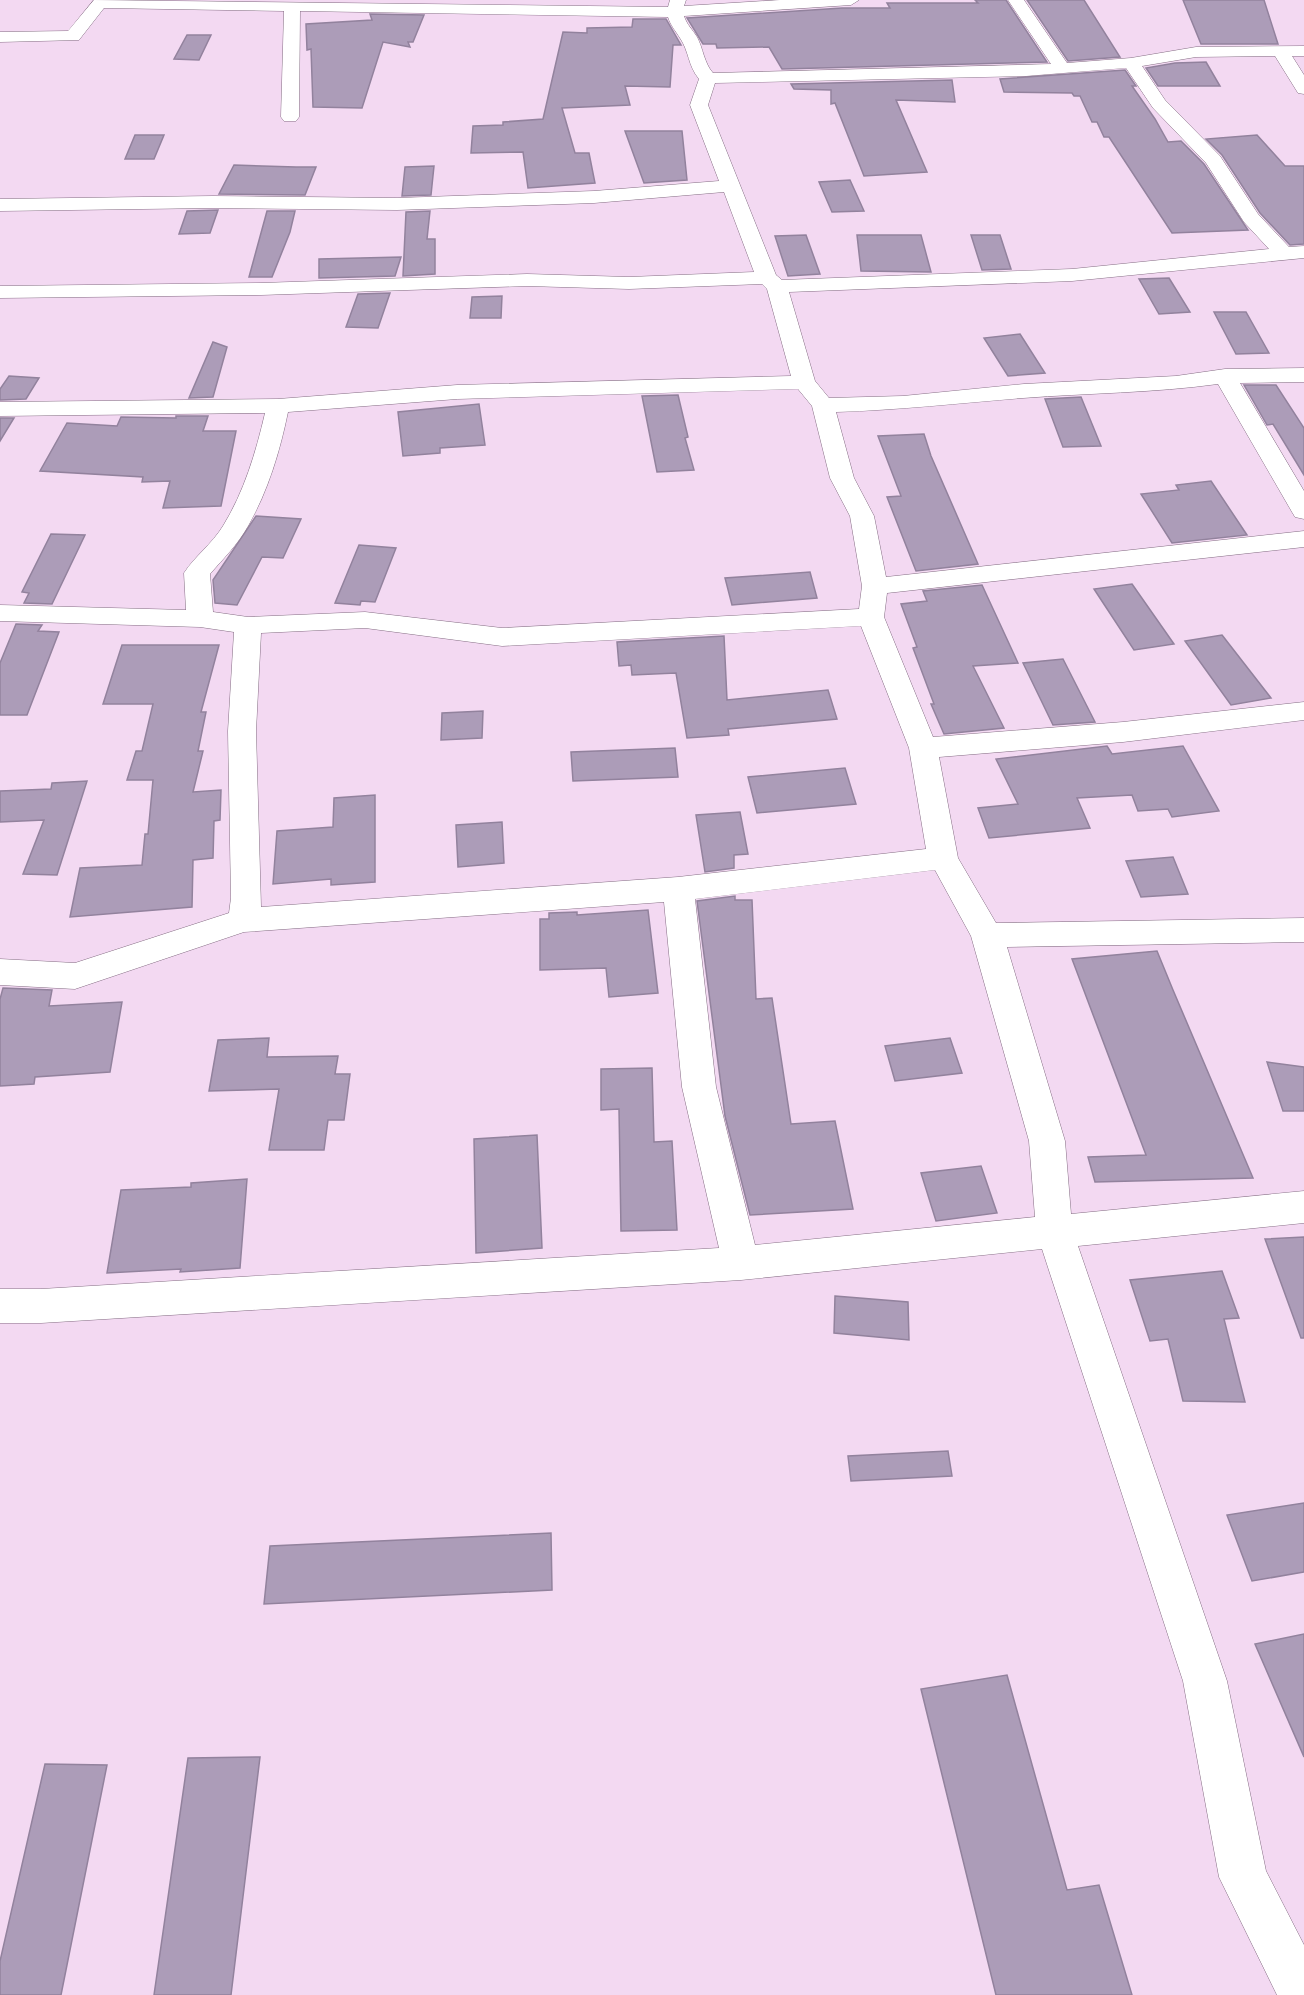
<svg xmlns="http://www.w3.org/2000/svg" width="1304" height="1995" font-family="'Work Sans',sans-serif">
<style>
.building{fill:#ac9cb8;stroke:#92829d;stroke-width:1.5}
.lines{fill:none;stroke-linecap:round;stroke-linejoin:round}
.minor-casing{stroke:#856e84;stroke-width:1}
.minor{fill:#fff;fill-rule:evenodd}
</style>
<rect width="100%" height="100%" fill="#f3d9f2"/>
<path class="building" d="M975 0H1006L1047 62 782 69 769 47 717 48 716 44H703L687 18 842 8H890L887 3H978Z
M1027 0H1084L1120 57 1068 61Z
M1183 0H1264L1278 44H1201Z
M370 14 424 15 413 42H408L410 47 383 42 362 108 313 107 311 49 307 50 306 24 372 20Z
M633 19H666L681 45H673L670 87 625 86 630 105 562 108 575 153H589L595 183 528 188 523 152 471 153 473 126 503 125V122L543 119 563 32 587 33V28L632 27Z
M187 35H211L199 60 174 59Z
M1206 62 1220 86H1158L1146 68 1175 63Z
M1125 70 1136 86H1132L1155 119 1168 142 1181 141 1204 164 1248 230 1172 233 1109 137H1104L1097 122H1092L1080 96H1074L1072 93 1004 92 1000 79Z
M952 80 955 102 896 100 927 172 864 176 835 103 831 104V90L794 89 791 84Z
M625 131H682L687 180 644 183Z
M135 135H164L154 159H125Z
M1257 135 1285 166H1304V244L1290 245 1260 213 1222 155 1206 139Z
M234 165 296 167H316L305 195 219 194Z
M434 166 431 195 402 196 405 167Z
M850 180 864 211 832 212 819 182Z
M218 210 210 233 179 234 187 211Z
M267 211H295L290 232 272 277H249Z
M430 211 427 239H435V274L403 276 406 212Z
M806 235 820 274 788 276 775 236Z
M857 235H921L931 272 861 271Z
M971 235H1000L1011 269 982 270Z
M401 257 395 276 319 278V259Z
M1169 278 1190 312 1159 314 1139 279Z
M390 293 378 328 346 327 358 294Z
M502 296 501 318H470L472 297Z
M1214 312H1246L1269 353 1236 354Z
M1020 334 1045 373 1008 376 984 338Z
M213 342 227 347 213 397 189 398Z
M9 376 39 378 26 399 0 400V389Z
M1244 385H1276L1304 428V475L1273 424 1267 425Z
M678 395 688 437 685 438 694 470 657 472 642 396Z
M1081 397 1101 446 1063 447 1045 399Z
M479 404 485 445 440 448V453L403 456 398 412Z
M176 416H208L203 431H236L221 506 163 508 170 481 142 482 143 477 40 471 67 423 117 426 121 417 176 418Z
M0 418H14L0 441Z
M924 434 931 456 978 564 916 571 887 497 901 496 878 436Z
M1211 481 1247 535 1172 543 1141 494 1179 490 1176 485Z
M256 516 301 519 283 558 262 557 237 605 215 603 213 580Z
M51 534 85 535 52 604 24 603 29 593 22 592Z
M359 545 396 548 375 602 361 601 360 605 335 603Z
M810 572 817 598 732 605 725 578Z
M1132 584 1174 644 1134 650 1094 589Z
M982 585 1018 663 973 666 1004 728 944 734 931 704H934L913 648 917 647 901 604 927 601 923 591Z
M16 624 42 625 38 631 59 632 27 715H0V663Z
M1222 635 1271 698 1231 705 1185 641Z
M724 636 727 700 828 690 837 719 728 729 729 735 687 738 676 673 632 675 631 665 619 666 617 642Z
M122 645H219L201 712H206L198 751H203L193 792 221 790 220 820 214 821 213 858 193 860 192 907 70 917 80 868 142 865 145 834H148L153 780H127L136 751H142L153 704H103Z
M1063 659 1095 722 1053 725 1023 663Z
M483 711 482 738 441 740 442 713Z
M1107 746 1112 754 1183 746 1219 811 1172 817 1168 809 1138 811 1132 795 1077 798 1090 828 989 838 978 808 1018 804 996 759Z
M675 748 678 777 573 781 571 752Z
M845 768 856 804 757 813 748 777Z
M87 781 57 875 23 874 44 820 0 822V791L51 789 52 783Z
M375 795V882L331 885V879L273 884 277 831 333 827 334 798Z
M740 812 748 854 734 855V868L705 872 696 815Z
M502 822 504 863 458 867 456 825Z
M1173 857 1188 894 1141 897 1126 861Z
M735 896V900H752L756 999 772 998 791 1124 835 1121 853 1209 750 1215 725 1116 697 901Z
M648 910 658 993 609 997 606 968 540 970V919H549V913L577 912V915Z
M1157 951 1173 990 1253 1178 1095 1182 1088 1157 1146 1155 1072 959Z
M3 988 52 990 49 1006 122 1002 110 1072 35 1077 34 1084 0 1086V999Z
M269 1038 267 1057 338 1056 335 1074H350L344 1120H328L324 1150H269L279 1089 209 1091 218 1040Z
M950 1038 962 1073 895 1081 885 1046Z
M1267 1062 1304 1067V1111H1283Z
M652 1068 654 1142 672 1141 677 1230 621 1231 619 1109 601 1110V1069Z
M537 1135 542 1248 476 1253 474 1139Z
M981 1166 997 1213 936 1221 921 1173Z
M247 1179 240 1268 180 1272 181 1269 107 1273 121 1190 191 1187V1183Z
M1304 1237V1338H1301L1265 1239Z
M1222 1271 1239 1318 1224 1319 1245 1402 1183 1401 1168 1339 1150 1341 1130 1280Z
M835 1296 908 1302 909 1340 834 1333Z
M948 1451 952 1476 851 1481 848 1456Z
M1304 1503V1572L1252 1581 1227 1515Z
M551 1533 552 1590 264 1604 270 1546Z
M1304 1634V1757L1255 1644Z
M1007 1675 1067 1890 1099 1885 1132 1995H996L921 1689Z
M260 1757 231 1995H154L188 1758Z
M45 1764 107 1765 61 1995H0V1961Z"/>
<g class="lines">
<g class="minor-casing">
<path id="minor" d="M94 0 668 7 670 0H686L684 6 780 0H859L851 5 684 16C687 25 692 29 697 37 703 48 704 63 713 73L1051 64 1008 0H1024L1067 63 1131 58 1196 47 1304 46V56H1292L1304 75V94L1298 93 1275 56 1196 57 1142 66 1165 100 1220 156 1258 214 1289 247 1304 246V258L1072 281 789 292 815 381 829 398 903 396 1024 384 1176 376 1225 369 1304 368V382L1240 383 1304 491V519L1295 517 1292 512 1218 384C1153 393 1088 393 1023 398 960 403 899 410 836 412L854 478 874 516 886 577 1304 531V547L887 593 884 617 933 737 1123 722 1304 702V720L1123 742 939 757 958 858 996 923 1304 918V942L1007 947 1065 1141 1071 1214 1304 1191V1223L1078 1246 1227 1681 1266 1871 1304 1945V1995H1277L1219 1877 1183 1681 1042 1249 741 1280 41 1323H0V1289H41L719 1248 682 1087 664 902 244 932 75 989 0 985V959L75 963 229 913 231 898 228 731 234 632 200 627 0 621V605L186 610 184 573C195 556 212 544 223 526 244 492 256 452 265 413L0 416V402L278 399 457 385 791 376 767 289 762 284 629 289 527 286 261 295 0 298V286L261 283 527 274 629 277 754 272 724 192 594 203 397 210 213 208 0 211V199L213 196 397 198 594 191 719 181 690 105 699 79C688 66 689 51 680 38 675 30 671 26 668 17L300 11 299 117 296 121H284L281 117 284 11 104 8 79 40 0 42V32L68 31ZM1126 68 1153 108 1206 163 1244 222 1269 249 1072 269 782 280 776 275 708 105 715 83 1026 76ZM798 389 812 406 830 478 850 516 862 586 859 609 502 628 365 612 248 617 213 612 210 574C223 559 238 544 248 526 268 491 280 451 288 412L457 399ZM861 626 909 748 926 849 678 877 261 907 256 731 261 633 365 628 502 646ZM935 870 971 936 1029 1141 1035 1217 755 1245 716 1087 695 899Z"/>
</g>
<use href="#minor" class="minor"/>
</g>
</svg>
